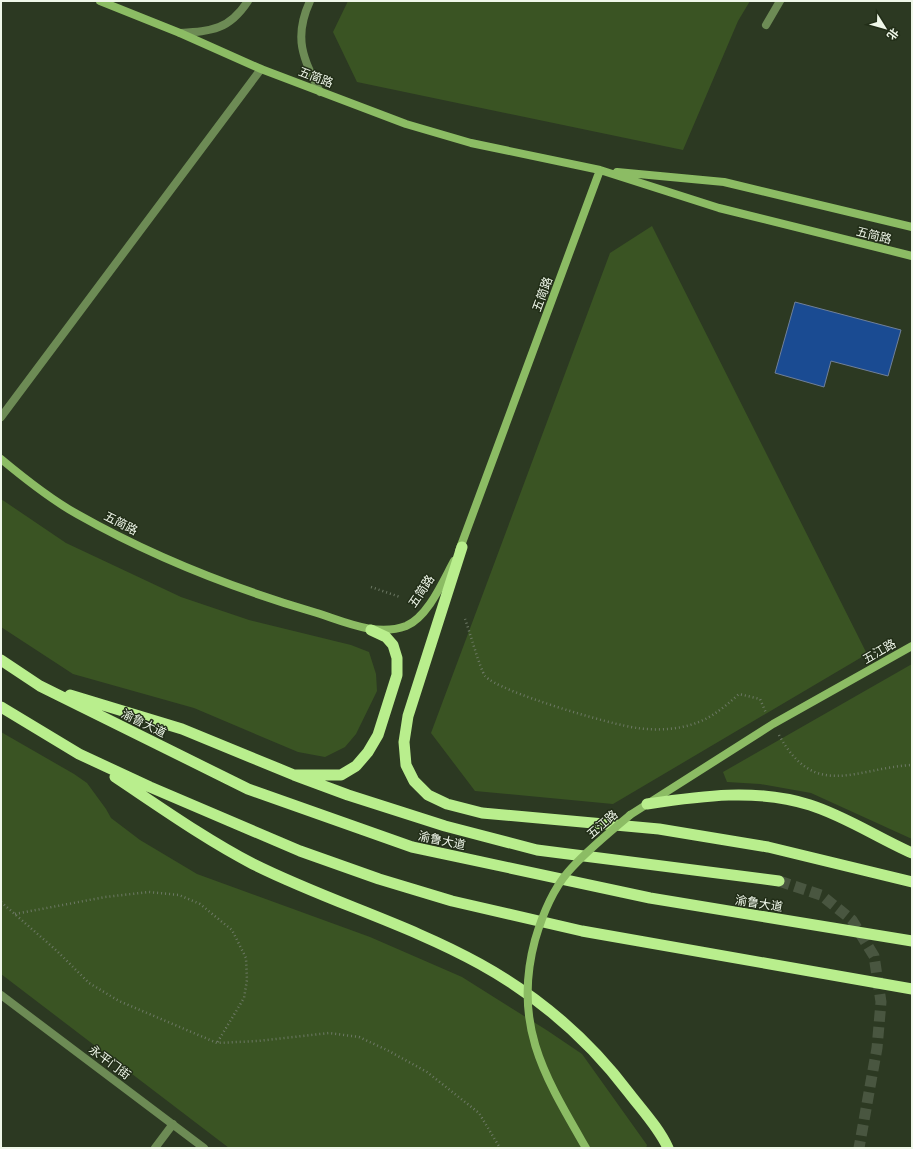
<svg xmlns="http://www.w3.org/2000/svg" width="913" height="1149" font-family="Inter,'Noto Sans SC',sans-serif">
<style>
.green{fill:#3a5423}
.building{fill:#1a4b92;stroke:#708099}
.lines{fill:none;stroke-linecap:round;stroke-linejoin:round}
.trunk-tunnel{stroke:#495640;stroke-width:11;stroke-dasharray:11 5.5;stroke-linecap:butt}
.path{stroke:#6d7965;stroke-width:2.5;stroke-dasharray:1 3;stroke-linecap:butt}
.service{stroke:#6d8b55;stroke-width:8}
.minor{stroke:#6d8b55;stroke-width:8}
.secondary{stroke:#8cbc64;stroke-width:8}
.trunk{stroke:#b9ee8d;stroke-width:11}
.secondary-bridge{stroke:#8cbc64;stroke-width:8}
.labels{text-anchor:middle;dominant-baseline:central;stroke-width:3;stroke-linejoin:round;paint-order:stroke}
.street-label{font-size:12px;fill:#eff7e9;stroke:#222e18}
</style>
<rect width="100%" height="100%" fill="#2c3922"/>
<path class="green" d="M348 1H750L738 21 683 150 357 82 333 32Z
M652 226 867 654 613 804 475 791 431 733 610 253Z
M1 499 66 543 181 597 249 620 351 645 369 652 376 674 377 691 356 734 345 747 325 757 298 752 194 708 73 674 1 627Z
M912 664V839L811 793 760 784 727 782 723 772Z
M1 732 74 774 87 783 106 809 111 818 140 840 197 874 370 937 462 977 548 1031 582 1054 647 1145 646 1148H229L1 974Z"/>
<path class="building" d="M795 302 901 330 888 376 831 361 824 387 775 373Z"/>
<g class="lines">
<path class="trunk-tunnel" d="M779 881 821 895 852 920 874 956 881 1002 877 1048 859 1148"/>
<path class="path" d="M371 587 400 597
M465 619C469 629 480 669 485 676 499 692 612 725 637 728 651 730 668 730 682 727 707 722 721 710 739 694L760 699 766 713
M779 735C815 801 855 768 912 765
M1 902 57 951 89 983 119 1001 217 1043 258 1041 329 1033 359 1037 387 1050 427 1072 479 1113 500 1148
M15 914 105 897 149 892 179 895 200 904 232 930 246 958 247 980 244 998 217 1043"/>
<path class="service" d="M766 25 780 1"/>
<path class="minor" d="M310 1C293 38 303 58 320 92
M180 33C212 31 229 30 248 1
M1 417 261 69
M1 995 204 1148
M155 1148 173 1124"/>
<path class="secondary" d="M100 1 180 33 261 69 406 124 471 143 600 170 719 208 912 256
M617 172 724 182 912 227
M1 459C25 479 50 499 77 514 153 557 235 589 317 613 345 622 377 637 406 626 428 617 443 581 454 561
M459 551 600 170
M630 815 773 724 912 646"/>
<path class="trunk" d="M462 547 408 716 404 742 406 765 414 781 428 795 447 804 482 813 659 829 768 847 912 882
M1 660 40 686 248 789 412 847 650 898 912 941
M70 695 182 729 294 775H341L356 766 368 752 378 735 397 675V658L393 645 386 637 371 630
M1 707 79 754 150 787 300 851 379 879 452 901 582 931 912 989
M294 775 348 795 445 826 537 850 779 881
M115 777C160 807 205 839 253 864 327 901 408 924 480 964 538 996 589 1040 629 1093 642 1110 659 1128 668 1148
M647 804C701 796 756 788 810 805 845 816 878 838 912 853"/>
<path class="secondary-bridge" d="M586 1148C545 1077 512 1025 535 940 542 916 551 892 568 872 586 851 609 833 630 815"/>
</g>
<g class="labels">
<g class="street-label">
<text transform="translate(316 77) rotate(21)">五简路</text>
<text transform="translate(874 235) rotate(14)">五简路</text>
<text transform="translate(542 294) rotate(-70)">五简路</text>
<text transform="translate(121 523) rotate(27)">五简路</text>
<text transform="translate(421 591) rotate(-56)">五简路</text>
<text transform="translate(879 651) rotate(-30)">五江路</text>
<text transform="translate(144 723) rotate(26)">渝鲁大道</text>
<text transform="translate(602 824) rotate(-41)">五江路</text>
<text transform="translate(442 840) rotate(12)">渝鲁大道</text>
<text transform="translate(759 903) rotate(9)">渝鲁大道</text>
<text transform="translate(110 1062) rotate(37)">永平门街</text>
</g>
</g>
<rect width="913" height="1149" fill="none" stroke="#eff7e9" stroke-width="4"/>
<g transform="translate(885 28) rotate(127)" stroke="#222e18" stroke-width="3" paint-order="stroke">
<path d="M0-3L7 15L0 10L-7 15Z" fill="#eff7e9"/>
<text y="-6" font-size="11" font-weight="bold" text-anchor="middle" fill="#eff7e9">北</text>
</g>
</svg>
